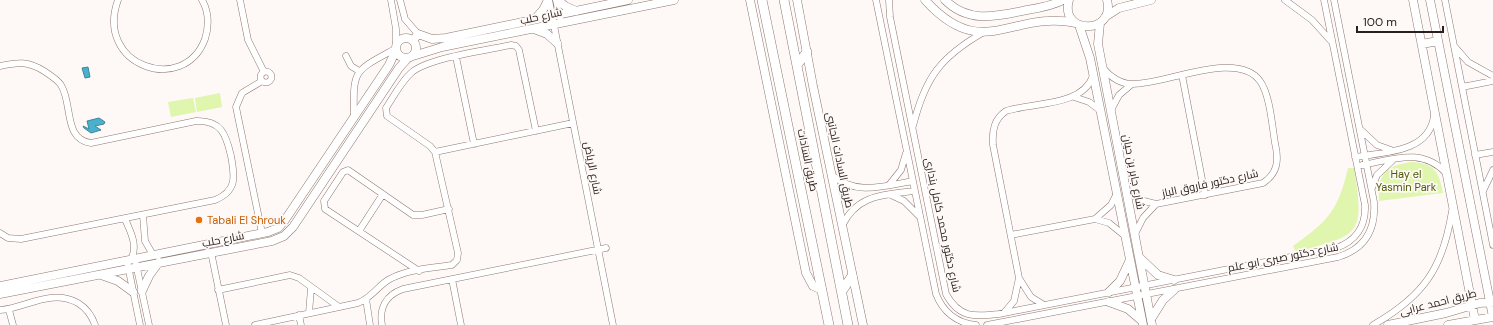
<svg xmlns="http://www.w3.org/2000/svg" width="1493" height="325" font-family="'DM Sans',Cairo,sans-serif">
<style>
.green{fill:#e0f5ae}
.water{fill:#49b1ce;stroke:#3f8699}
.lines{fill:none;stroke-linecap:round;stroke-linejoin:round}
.minor-casing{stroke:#8f7870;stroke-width:7}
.tertiary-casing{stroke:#8f7870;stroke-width:9}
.secondary-casing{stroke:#8f7870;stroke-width:10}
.minor{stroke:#fff;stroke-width:6}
.tertiary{stroke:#fff;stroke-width:8}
.secondary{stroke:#fff;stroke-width:9}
.food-dot{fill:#e8710a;stroke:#fef9f7;stroke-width:1.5}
.labels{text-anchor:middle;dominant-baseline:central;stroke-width:3.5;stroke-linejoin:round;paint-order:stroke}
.street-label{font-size:11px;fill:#29201d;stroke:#fef9f7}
.park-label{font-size:11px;fill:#4c5d04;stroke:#fef9f7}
.food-label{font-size:11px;fill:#c56008;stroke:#fef9f7;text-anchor:start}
</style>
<rect width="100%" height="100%" fill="#fef9f7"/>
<path class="green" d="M220 93 222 107 197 112 195 98Z
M193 98 196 112 171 117 168 102Z
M1411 162C1434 163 1439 171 1443 193L1379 201C1377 175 1385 166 1411 162Z
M1348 168H1354C1365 236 1360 235 1296 252L1293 246C1328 221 1338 211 1348 168Z"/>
<path class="water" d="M88 67 90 77 85 78 82 68Z
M99 118 105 122 104 124 95 126 101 130 91 133 84 128 83 126 89 129 87 121Z"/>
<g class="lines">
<g class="minor-casing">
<path id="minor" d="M118 0C94 66 184 96 205 39 209 26 209 12 202 0
M240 0 248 40 264 72
M391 0 396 29V43
M400 0 405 19 418 34
M549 0 613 325
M556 0 560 18
M876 0 936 294C943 312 957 323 976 325
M889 0 890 17 946 294C959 318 974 317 999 314L1336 248C1356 241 1366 226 1365 205L1324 0
M1285 0 1312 20 1331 41
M1445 0 1493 245
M1455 47 1468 62 1493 76
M346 56 351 66 359 71
M456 57 474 144
M0 66C18 62 28 61 44 71 50 75 57 79 61 85 73 104 63 139 91 143L196 121C221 120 226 134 231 156 235 177 237 191 215 200L21 239 8 238 0 233
M1103 68C1110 77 1121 84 1132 84 1165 85 1237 49 1260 81 1270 95 1272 125 1275 143 1279 160 1278 173 1263 183L1156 204 1140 200 1127 191
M260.5 77a5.5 5.5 0 1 1 11 0a5.5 5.5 0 1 1-11 0Z
M1182 75 1205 195
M262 81 242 93 236 107 262 233
M1462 87 1493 81
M1074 97 1089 102 1101 111
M1111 110 1119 95 1132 84
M354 118C353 69 353 72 395 49
M913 126C925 78 940 57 984 32
M1361 130 1377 145 1391 150
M435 152 573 123
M1475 155 1493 152
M1355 157C1384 152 1429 153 1434 116
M1362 165C1394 159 1423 147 1447 174
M832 175C856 196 884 186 913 181
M889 185 901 170 906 153
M1372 188 1377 175 1392 161
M1483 191 1493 170
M891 195 904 201 919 216
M143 215 145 241 153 255
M125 219C131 233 138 245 131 260
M1095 219 1111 205 1117 193
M842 226C857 194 884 195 914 191
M359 231 383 194
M1135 234 1143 218 1156 204
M1011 235 1095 219 1109 223 1125 236
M211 252 226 325
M127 261 140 325
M136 264 149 325
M419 271 325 209 324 201 343 172 348 170 413 215H422L449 209
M452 279 461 325
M218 290 290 275 299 278 339 307
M366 299 370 325
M1044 305 1031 297 1019 278 993 145C992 131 994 119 1006 111 1033 102 1082 107 1093 76
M0 310C26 308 51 288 78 303 86 308 92 316 95 325
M9 310 13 325
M309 313 311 288
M1004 313 1014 301 1019 278
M299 315 301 325
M255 325 358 303C372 298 378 285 390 279 408 269 433 268 452 265L457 260 458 253 435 152 430 146 387 116 386 108C394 96 401 82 411 73 427 58 488 50 511 45L516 46 519 50 536 131
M382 325C379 308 386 295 403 289L606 248
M987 325 1338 257C1365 249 1376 230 1374 202L1334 0
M1373 325C1424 296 1443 268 1452 211"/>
</g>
<g class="tertiary-casing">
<path id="tertiary" d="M558 0 565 6 576 11
M750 0 806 273 813 286 822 290
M797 0 813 86 863 325
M925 0C983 64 1012 9 1076 23
M945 0C969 24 997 16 1027 10 1039 8 1052 6 1063 0
M1069 0C1059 35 1116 35 1107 0
M1413 0 1475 320
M1430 0 1493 317
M1105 17 1119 8 1151 0
M535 19 543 10 548 0
M1100 23 1098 44 1152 325
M1079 25 1090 58 1143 325
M534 29 547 34 557 43
M396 48a10 10 0 1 1 20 0a10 10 0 1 1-20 0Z
M413 41 418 34 432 39 446 38 628 0
M1422 44 1438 41
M413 56 442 47 674 0
M1140 258 1158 275 1174 280
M101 275 118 281 133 292
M0 286 268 232 278 228 285 220 389 65 395 52
M142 291 149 276 159 262
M1109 292 1120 281 1129 262
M0 294 272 241 284 236 293 227 399 68 407 59
M1109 302 1128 309 1142 321
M1151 319 1163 300 1174 290
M1388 325 1446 313 1480 303 1493 302
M1448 325 1493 317"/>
</g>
<g class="secondary-casing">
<path id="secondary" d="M762 0 829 325
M784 0 848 325
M797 65 807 52
M842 291 852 276"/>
</g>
<use href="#minor" class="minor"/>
<use href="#tertiary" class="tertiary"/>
<use href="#secondary" class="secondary"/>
</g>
<circle class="food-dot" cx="199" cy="220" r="4"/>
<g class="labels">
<g class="street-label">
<text transform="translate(541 16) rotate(-12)">شارع حلب</text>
<text transform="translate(808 160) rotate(78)">طريق السادات</text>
<text transform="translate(840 160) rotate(78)">طريق السادات الجانبى</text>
<text transform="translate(593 168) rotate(79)">شارع الرياض</text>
<text transform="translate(1134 172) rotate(79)">شارع جابر بن حيان</text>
<text transform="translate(1210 183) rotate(-12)">شارع دكتور فاروق الباز</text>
<text transform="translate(943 225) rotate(78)">شارع دكتور محمد كامل بندارى</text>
<text transform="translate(223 239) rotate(-11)">شارع حلب</text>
<text transform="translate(1283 257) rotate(-11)">شارع دكتور صبرى ابو علم</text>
<text transform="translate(1438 302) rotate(-14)">طريق احمد عرابى</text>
</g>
<g class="park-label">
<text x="1406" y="174">Hay el<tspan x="1406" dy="13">Yasmin Park</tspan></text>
</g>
<g class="food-label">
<text x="207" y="220">Tabali El Shrouk</text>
</g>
</g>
<path d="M1357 26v6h86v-6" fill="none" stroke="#29201d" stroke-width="2"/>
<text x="1363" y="26" font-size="12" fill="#29201d" stroke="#fef9f7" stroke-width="3" paint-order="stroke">100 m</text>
</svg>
